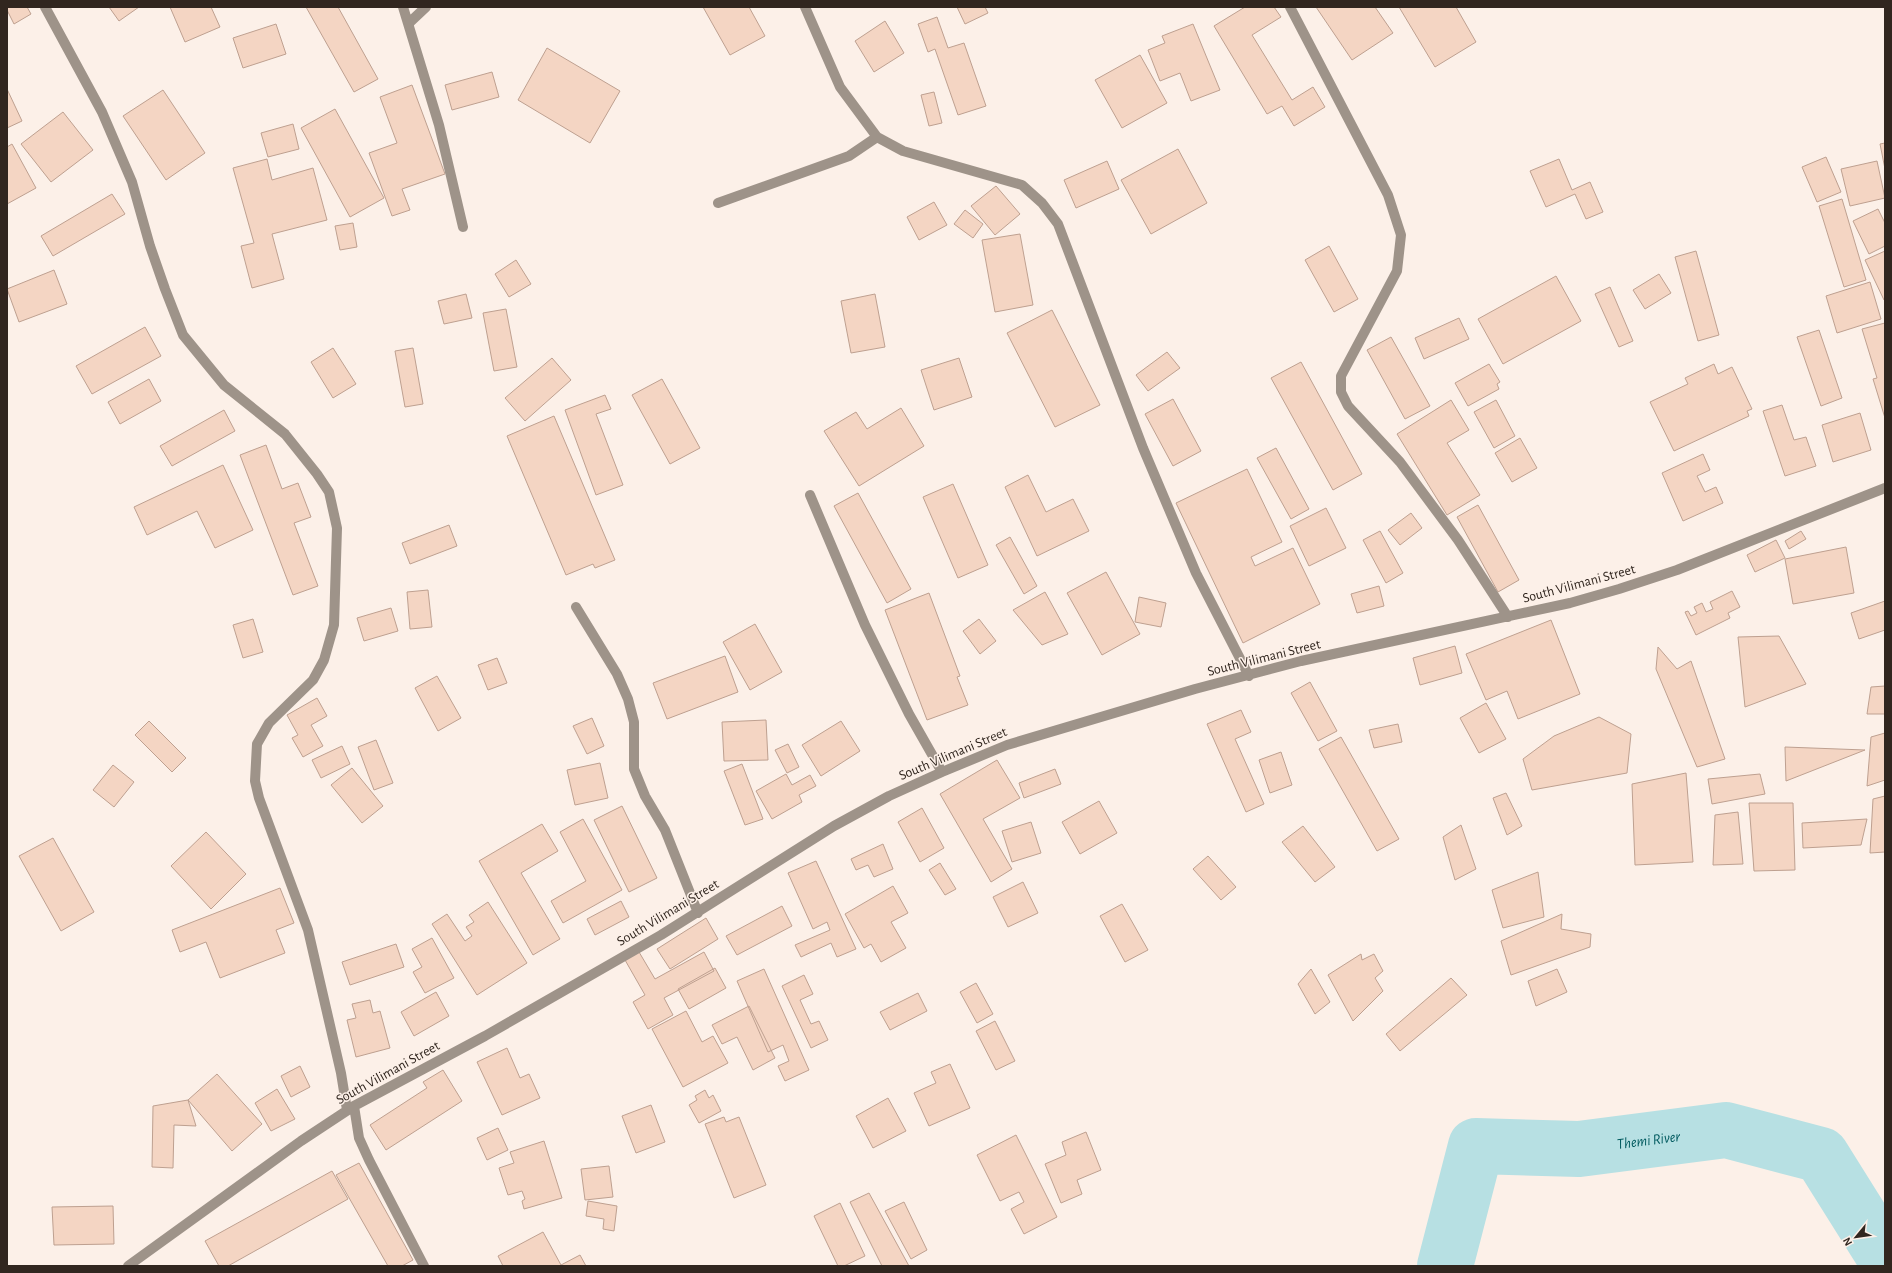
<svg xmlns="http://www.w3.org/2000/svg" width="1892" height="1273" font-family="'Alegreya Sans',sans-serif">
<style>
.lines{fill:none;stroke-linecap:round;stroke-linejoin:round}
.river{stroke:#b7e0e3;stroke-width:56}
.building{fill:#f4d5c3;stroke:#bea090}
.minor{stroke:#9e9389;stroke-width:10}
.labels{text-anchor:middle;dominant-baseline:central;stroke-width:3;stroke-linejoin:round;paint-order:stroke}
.street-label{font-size:14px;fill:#31261f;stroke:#fcf0e8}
.water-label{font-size:15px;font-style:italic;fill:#005a5f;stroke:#fcf0e8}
</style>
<rect width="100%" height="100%" fill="#fcf0e8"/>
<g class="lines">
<path class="river" id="s1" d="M1445 1266 1476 1146 1579 1149 1726 1130 1821 1155 1885 1257"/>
</g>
<path class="building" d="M7 7H27L31 14 14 24 7 10Z
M109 7H139L119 21Z
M170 7H211L220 27 185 42Z
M306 7H338L378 79 354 92Z
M703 7H749L765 36 730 55Z
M957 7H985L988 13 965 24Z
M1245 7H1274L1281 17 1252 35 1292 100 1313 87 1325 107 1294 126 1282 106 1267 114 1214 26Z
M1316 7H1375L1393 33 1352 60Z
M1399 7H1456L1476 42 1435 67Z
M937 17 948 48 964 43 986 106 958 115 935 49 928 52 918 24Z
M885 21 904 53 874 72 855 41Z
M276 24 286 54 243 68 233 38Z
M1193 24 1220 90 1191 101 1180 73 1160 81 1148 50 1165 43 1162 36Z
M547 48 620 91 590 143 518 100Z
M1140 55 1167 103 1122 128 1095 80Z
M492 72 499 97 452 110 445 85Z
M412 85 445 174 402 189 410 210 392 216 369 153 397 143 380 97Z
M7 89 22 121 7 128Z
M163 90 205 153 166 180 123 116Z
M934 92 942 123 929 126 921 95Z
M335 109 384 198 350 217 301 128Z
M63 112 93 150 51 182 21 144Z
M293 124 299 149 268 157 261 133Z
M1885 143V169L1880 144Z
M12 144 36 188 7 204V147Z
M1178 149 1207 203 1151 234 1121 180Z
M1826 157 1841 192 1817 202 1802 167Z
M267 159 272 180 313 168 327 220 272 234 284 279 252 288 241 246 254 243 233 168Z
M1559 159 1572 190 1590 182 1603 212 1586 219 1575 194 1546 207 1530 171Z
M1107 161 1119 189 1076 208 1064 180Z
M1877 161 1885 198 1850 206 1841 169Z
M996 186 1020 214 995 235 971 206Z
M112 194 125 214 53 256 41 236Z
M1842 199 1866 280 1844 287 1819 206Z
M934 202 947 225 919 240 907 217Z
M1878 209 1885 223V246L1869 254 1853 221Z
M965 210 983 224 973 238 954 224Z
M353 223 357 247 340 250 335 226Z
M1020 234 1033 305 995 312 982 240Z
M1329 246 1358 299 1334 312 1305 260Z
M1696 251 1719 335 1698 341 1675 257Z
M1885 251V299L1884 300 1865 260Z
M516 260 531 284 509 297 495 274Z
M54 270 67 304 19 322 7 289Z
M1659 274 1671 293 1645 309 1633 290Z
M1556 276 1581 321 1503 364 1478 319Z
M1870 282 1881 319 1837 333 1826 296Z
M1610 287 1633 341 1619 347 1595 294Z
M466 294 472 318 444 324 438 301Z
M875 294 885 347 851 353 841 301Z
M506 309 517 367 494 371 483 313Z
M1052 310 1100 405 1055 427 1007 333Z
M1459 318 1469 339 1424 359 1415 338Z
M1885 323V418L1873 379 1877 378 1862 329Z
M145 327 161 356 92 394 76 366Z
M1819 330 1842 398 1821 406 1797 337Z
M1391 337 1430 406 1405 419 1367 350Z
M333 348 356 384 333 398 311 362Z
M413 348 423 404 405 407 395 351Z
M1167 352 1180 368 1148 391 1136 375Z
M552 358 571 380 525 421 505 398Z
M959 358 972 397 934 410 921 370Z
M1301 362 1362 474 1333 490 1271 378Z
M1489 364 1500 382 1497 384 1499 389 1468 406 1455 383Z
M1714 364 1718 374 1732 367 1752 409 1747 411 1749 416 1674 451 1650 402 1688 384 1685 378Z
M149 379 161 401 120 424 108 402Z
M662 379 700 448 670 464 632 395Z
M605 395 611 409 596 414 623 485 596 495 565 410Z
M1173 399 1201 451 1173 466 1145 414Z
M1451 400 1469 430 1447 443 1480 495 1447 515 1397 434Z
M1496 400 1515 436 1494 448 1474 412Z
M1782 405 1794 440 1806 437 1816 466 1785 476 1763 411Z
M901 408 924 446 859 486 824 431 856 412 867 429Z
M224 410 235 431 172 466 160 446Z
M1860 413 1871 450 1833 462 1822 425Z
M554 416 615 560 595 568 593 564 566 575 507 436Z
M1520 438 1537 468 1512 482 1495 453Z
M266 445 282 489 298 483 311 517 294 523 318 586 293 595 240 455Z
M1276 448 1309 509 1291 519 1257 458Z
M1703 454 1710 470 1697 476 1705 492 1716 487 1723 503 1683 521 1662 473Z
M223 465 253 530 215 548 197 511 147 535 134 507Z
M1247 469 1282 542 1251 557 1255 566 1293 548 1320 604 1243 643 1176 503Z
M1028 475 1046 512 1073 499 1089 531 1037 556 1005 487Z
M953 484 988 565 958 578 923 497Z
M858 493 911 589 887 603 834 506Z
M1478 505 1519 580 1498 592 1457 517Z
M1326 508 1346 548 1309 566 1290 526Z
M1411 513 1422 528 1400 545 1388 530Z
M449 525 457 546 410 564 402 543Z
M1380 531 1403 573 1386 583 1363 540Z
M1801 531 1806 539 1789 549 1785 541Z
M1010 537 1037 586 1024 594 996 545Z
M1776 540 1785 558 1755 572 1747 555Z
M1846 547 1854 593 1793 604 1785 559Z
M1106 572 1140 634 1102 655 1067 593Z
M1379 586 1384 606 1357 613 1351 594Z
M428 590 432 627 410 629 407 592Z
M1732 591 1740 607 1728 613 1730 618 1696 635 1685 612 1688 611 1691 616 1697 613 1694 607 1702 603 1706 612 1713 609 1710 602Z
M1045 592 1068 634 1042 645 1013 610Z
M929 593 960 676 957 677 968 705 927 720 885 610Z
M1139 597 1166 603 1161 627 1135 622Z
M1885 601V630L1859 639 1851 613Z
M391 608 398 631 364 641 357 618Z
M253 619 263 652 243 658 233 625Z
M979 619 996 641 980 654 963 631Z
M1551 620 1580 694 1518 719 1507 691 1486 700 1466 654Z
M755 624 782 672 750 690 723 642Z
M1779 636 1806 684 1745 707 1738 637Z
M1455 646 1462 673 1420 685 1413 658Z
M1658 647 1677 669 1691 661 1725 759 1697 767 1656 669Z
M725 656 738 692 667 719 653 683Z
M497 658 507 683 488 690 478 665Z
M437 676 461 718 438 731 415 688Z
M1310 682 1337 731 1318 741 1291 693Z
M1885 686V714H1867L1871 687Z
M317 698 327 716 311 725 323 746 303 757 292 738 298 735 287 715Z
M1486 703 1506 739 1479 753 1460 718Z
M1241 710 1251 732 1235 739 1264 804 1246 812 1207 724Z
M1599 717 1631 734 1627 773 1532 790 1523 759 1554 736Z
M592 718 604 746 587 754 573 726Z
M766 720 768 760 724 761 722 722Z
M149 721 186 758 172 772 135 735Z
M841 721 860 751 821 776 802 745Z
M1398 724 1402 742 1374 748 1369 730Z
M1885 733V780L1867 786 1871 737Z
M1341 737 1399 839 1377 851 1319 749Z
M376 740 393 783 374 790 358 747Z
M788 744 799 767 787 773 775 750Z
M342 746 350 764 321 778 312 760Z
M1785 747 1865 750 1786 781Z
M1281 752 1292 785 1270 793 1259 760Z
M997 760 1020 798 983 819 1012 869 991 882 940 794Z
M600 763 608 798 575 805 567 770Z
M742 764 763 819 745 825 724 771Z
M113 765 134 782 114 807 93 790Z
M352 768 383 806 362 823 331 785Z
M1055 769 1061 784 1024 798 1019 783Z
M1686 773 1693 862 1635 865 1632 784Z
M786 774 792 785 810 775 816 786 799 795 802 802 772 819 756 791Z
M1760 774 1765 794 1712 804 1708 779Z
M1506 793 1522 826 1507 835 1493 798Z
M1885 796V852L1870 853 1873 799Z
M1099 801 1117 833 1080 854 1062 822Z
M1749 803H1793L1795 870 1754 871Z
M622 806 657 878 629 892 594 820Z
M922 808 944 848 920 862 898 822Z
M1738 812 1743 864 1713 865 1715 815Z
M583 819 622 890 563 923 551 901 586 881 560 832Z
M1867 819 1861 845 1803 848 1802 823Z
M1031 822 1041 853 1012 862 1002 831Z
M542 824 558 851 521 873 560 939 533 955 479 861Z
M1461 825 1476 869 1455 880 1443 837Z
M1303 826 1335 867 1315 882 1282 842Z
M206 832 246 874 211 909 171 866Z
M53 838 94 912 61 931 19 856Z
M883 844 893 869 874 877 868 865 856 870 851 859Z
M1208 856 1236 887 1221 900 1193 869Z
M816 861 856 949 837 957 831 943 801 957 795 945 830 930 827 922 813 929 788 873Z
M940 863 956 889 945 895 929 870Z
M1538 872 1544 917 1503 928 1492 890Z
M1023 882 1038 913 1008 927 993 897Z
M893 886 908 913 891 922 906 948 881 962 871 944 864 948 845 914Z
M280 888 294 923 276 930 285 953 220 978 206 942 180 952 172 930Z
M621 901 629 917 595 935 587 919Z
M488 902 527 963 477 995 432 924 447 914 465 941 472 936 466 927 474 922 469 915Z
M1122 904 1148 950 1125 962 1100 916Z
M782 906 792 926 737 955 726 936Z
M1562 914 1561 929 1591 934 1590 947 1511 975 1501 941Z
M706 918 718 939 670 969 657 949Z
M432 938 454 978 425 993 413 972 422 967 412 949Z
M396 944 404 967 350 985 342 962Z
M639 952 655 979 704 952 714 971 664 998 673 1015 648 1029 633 1002 645 995 625 960Z
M1361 954 1362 960 1374 954 1383 971 1375 978 1383 991 1353 1021 1328 975Z
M715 968 726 988 689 1009 678 989Z
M764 969 809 1070 785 1081 778 1066 789 1061 783 1045 768 1052 737 981Z
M1311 969 1330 1002 1315 1014 1298 984Z
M1557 969 1567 992 1536 1006 1528 981Z
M804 975 813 994 800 1000 811 1024 819 1021 828 1040 811 1048 782 986Z
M1451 978 1467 995 1400 1051 1386 1034Z
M976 983 993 1014 977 1023 960 992Z
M436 992 449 1016 414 1036 401 1012Z
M918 993 927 1011 890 1030 880 1012Z
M370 1000 373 1013 380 1011 390 1048 356 1057 347 1020 356 1018 352 1004Z
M749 1006 775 1058 753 1070 737 1037 722 1044 712 1025Z
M686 1011 702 1042 713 1036 728 1063 683 1087 652 1029Z
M995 1021 1015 1061 996 1070 976 1031Z
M507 1048 520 1078 529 1074 540 1098 502 1115 477 1062Z
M950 1064 970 1108 929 1126 914 1093 936 1083 931 1072Z
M300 1066 310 1087 291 1097 281 1076Z
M443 1070 462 1101 386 1150 370 1125 427 1088 423 1082Z
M217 1074 262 1124 232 1151 188 1100Z
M277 1089 295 1119 271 1131 255 1103Z
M705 1090 709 1098 713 1095 721 1111 699 1123 689 1105 697 1100 695 1096Z
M888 1098 906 1131 873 1148 856 1116Z
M188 1100 196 1126 174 1125 173 1168 152 1167 153 1106Z
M651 1105 665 1142 636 1153 622 1116Z
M724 1117 726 1122 739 1117 766 1185 734 1198 705 1124Z
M498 1128 508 1150 487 1160 477 1138Z
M1086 1132 1101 1170 1077 1180 1082 1194 1061 1203 1045 1164 1066 1155 1062 1142Z
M1016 1135 1057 1217 1024 1234 1011 1209 1024 1202 1019 1192 1000 1201 977 1155Z
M544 1141 562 1198 524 1209 522 1201 525 1199 522 1191 508 1195 499 1168 514 1163 510 1152Z
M359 1163 413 1260 402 1266H388L336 1175Z
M609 1166 613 1197 585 1200 581 1169Z
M332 1171 348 1199 228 1266H219L205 1241Z
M869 1193 909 1266H882L850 1202Z
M588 1201 617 1206 614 1231 603 1229 604 1219 586 1216Z
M904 1202 927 1250 911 1259 885 1211Z
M840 1203 865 1256 844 1266H838L814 1216Z
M113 1206 114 1244 54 1245 52 1207Z
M543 1232 561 1265 580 1255 586 1266H503L498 1256Z"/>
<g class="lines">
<path class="minor" d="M45 7 102 112 132 182 150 246 165 289 183 335 224 385 285 434 317 474 329 492 337 528 334 625 324 660 313 680 269 723 257 744 255 781 259 798 308 930 341 1073 347 1110
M403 7 439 125 463 227
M805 7 840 87 877 137 903 151 1022 185 1042 203 1058 224 1143 448 1196 573 1249 676
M1290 7 1388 195 1401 235 1397 271 1341 376V392L1348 406 1400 462 1458 540 1508 617
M409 23 426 7
M718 203 849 156 877 137
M810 495 865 625 909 714 942 772
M576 607 617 674 628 699 634 722V769L645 796 665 830 698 913
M354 1106 359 1138 369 1160 424 1266
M128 1266 301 1141 354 1106 485 1036 661 935 834 826 889 796 942 772 1007 745 1195 689 1301 661 1570 603 1619 589 1677 570 1885 488"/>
</g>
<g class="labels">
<g class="street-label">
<text transform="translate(1579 584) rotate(-15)">South Vilimani Street</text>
<text transform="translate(1264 658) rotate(-14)">South Vilimani Street</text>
<text transform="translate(953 754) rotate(-23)">South Vilimani Street</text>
<text transform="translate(668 913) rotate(-31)">South Vilimani Street</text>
<text transform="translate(388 1073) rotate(-29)">South Vilimani Street</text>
</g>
<g class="water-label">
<text stroke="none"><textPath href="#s1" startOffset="297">Themi River</textPath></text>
</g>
</g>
<rect width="1892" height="1273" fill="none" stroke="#31261f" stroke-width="16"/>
<g transform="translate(1856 1237) rotate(241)" stroke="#fcf0e8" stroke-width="3" paint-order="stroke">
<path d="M0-3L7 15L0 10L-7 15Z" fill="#31261f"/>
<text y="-6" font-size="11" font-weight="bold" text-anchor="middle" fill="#31261f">N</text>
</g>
</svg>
